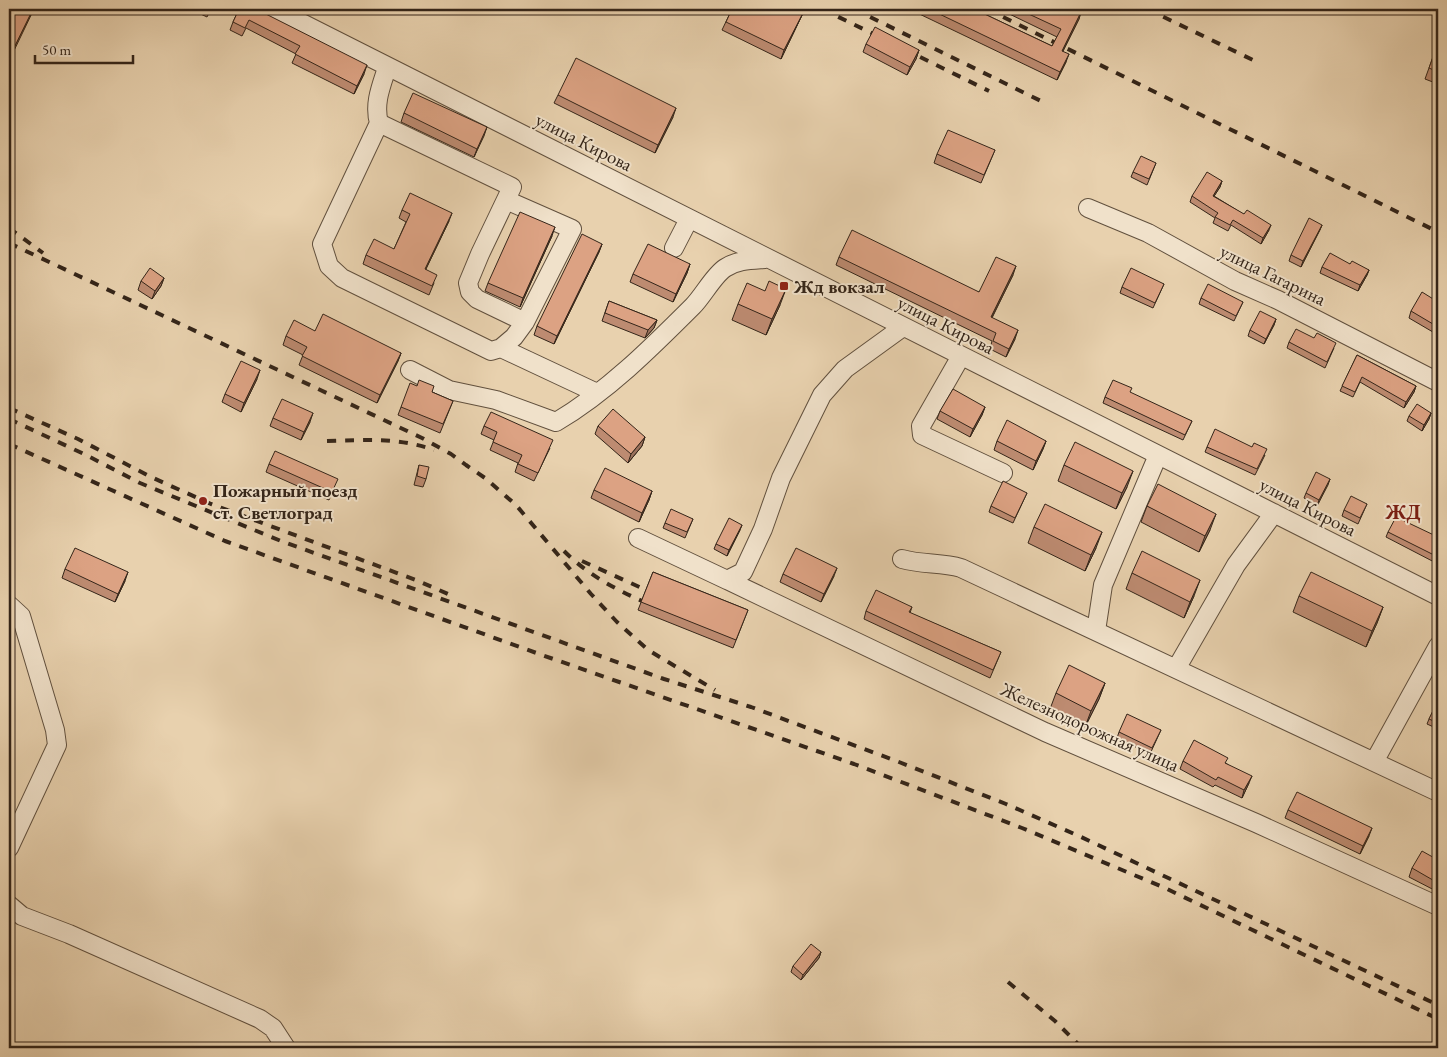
<svg xmlns="http://www.w3.org/2000/svg" width="1447" height="1057" font-family="'EB Garamond',serif">
<style>
.lines{fill:none;stroke-linecap:round;stroke-linejoin:round}
.minor-casing{stroke:#61503e;stroke-width:20}
.minor{stroke:#f0e1ca;stroke-width:18}
.rail{stroke:#342519;stroke-width:4;stroke-dasharray:9 9;stroke-linecap:butt}
.wall{fill:#bd8b71;stroke:#342519}
.shaded-wall{fill:#9a715c;stroke:#342519}
.building{fill:#dca283;stroke:#342519}
.poi-dot{fill:#8f2418;stroke:#f0e1ca;stroke-width:2}
.labels{text-anchor:middle;dominant-baseline:central;stroke-width:4;stroke-linejoin:round;paint-order:stroke}
.street-label{font-size:19px;fill:#342519;stroke:#f0e1ca}
.poi-label{font-size:19px;font-weight:bold;fill:#342519;stroke:#f0e1ca;text-anchor:start}
.neighbourhood-label{font-size:20px;font-weight:bold;fill:#7a1f14;stroke:#f0e1ca}
</style>
<rect width="100%" height="100%" fill="#e8d1ae"/>
<filter id="stains"><feTurbulence type="fractalNoise" baseFrequency=".004" numOctaves="4"/><feColorMatrix values="0 0 0 0 .2 0 0 0 0 .09 0 0 0 0 .02 0 0 0 .5 -.17"/></filter>
<radialGradient id="worn" r=".72"><stop offset=".6" stop-color="#630" stop-opacity="0"/><stop offset="1" stop-color="#630" stop-opacity=".3"/></radialGradient>
<g class="lines">
<g class="minor-casing">
<path id="minor" d="M274 9 1438 596
M386 71C380 89 374 105 379 123L512 187 480 254 468 283 470 292 477 299 525 322 514 337 501 348 597 393
M379 123 322 244 329 266 342 278 491 351 501 348
M506 200 572 229 525 322
M1088 208 1148 233 1235 281 1278 300 1438 382
M674 248 689 219
M961 356 921 426 922 435 1003 473
M410 370 449 390 496 400 556 422C607 392 651 348 693 306 703 296 714 275 725 268 737 260 751 260 765 259
M638 538 727 580 743 572 763 529 781 478 822 395 845 369 903 327
M902 559C923 565 941 562 961 568L1438 792
M727 580 1045 732 1256 823 1438 906
M9 605 21 616 55 730 57 745 9 848
M1096 631 1103 585 1158 455
M1176 669 1236 565 1274 513
M1374 762 1438 646
M9 905 22 916 69 934 260 1019 273 1028 286 1048"/>
</g>
<use href="#minor" class="minor"/>
<path class="rail" d="M822 9 884 39
M854 9 1047 104
M987 9 1438 232
M1147 9 1253 60
M904 49 989 91
M9 228 43 253
M9 243 422 438 451 454 466 465 485 478 516 505 591 594 617 622 648 650 715 690
M9 408 78 439 151 477 211 504 416 580 455 597
M9 419 84 454 140 483 281 541 664 679 751 707 899 762 1006 804 1079 836 1438 1005
M327 441C365 440 398 437 434 450
M9 444 225 541 542 655 854 764 1022 828 1165 888 1438 1019
M564 551C587 574 613 588 642 601
M582 561 646 590
M1008 982 1055 1021 1082 1048"/>
</g>
<path class="wall" d="M190 9H211L207 17Z
M239 9 364 74 354 94 292 63 296 54 246 28 242 36 230 30 233 22Z
M732 9H805L781 59 722 30Z
M909 9H974L1052 46 1057 37 999 9H1079V19L1063 51 1066 62 1057 80Z
M1438 43V84L1425 79Z
M866 44 919 50 916 59 907 75 863 52Z
M558 95 673 117 655 153 554 103Z
M404 113 487 127 474 157 401 122Z
M995 150 981 183 934 163 937 154Z
M1156 163 1147 185 1131 177 1133 172Z
M1222 181 1220 187 1214 196 1269 230 1261 244 1231 225 1228 231 1213 223 1215 218 1190 202 1192 196Z
M402 210 449 221 426 269 434 283 429 295 363 264 366 255 394 249 406 222 399 218Z
M1322 225 1301 267 1289 261 1291 255Z
M552 236 520 307 485 291 488 283Z
M602 244 599 252 554 344 534 335 537 326Z
M839 257 979 292 1013 275 992 318 1015 339 1006 357 990 349 992 341 836 265Z
M690 264 687 273 673 302 630 282 633 274Z
M1350 264 1369 270 1367 275 1358 291 1320 273 1322 267Z
M164 278 161 286 152 299 138 290 141 281Z
M1164 284 1153 308 1120 293 1122 287Z
M765 291 780 305 766 335 732 320 738 304Z
M1201 298 1243 302 1234 321 1199 304Z
M609 301 657 320 654 328 645 338 602 321Z
M1438 302V335L1409 318 1411 311Z
M1276 319 1274 325 1264 344 1248 336 1250 330Z
M315 331 401 353 398 361 377 403 299 365 303 355 283 345 286 336Z
M1289 342 1334 348 1325 368 1287 348Z
M1357 355 1416 386 1414 392 1404 408 1360 382 1353 397 1340 391Z
M257 379 241 412 222 402 225 394Z
M432 392 453 401 440 433 398 415 401 407Z
M1105 397 1192 421 1183 440 1103 403Z
M985 407 982 415 970 437 937 419 940 411Z
M1431 413 1429 419 1422 431 1407 421 1409 416Z
M273 418 310 422 301 440 270 426Z
M484 426 550 448 534 481 515 472 518 463 490 450 494 440 481 434Z
M598 426 645 437 642 446 628 463 595 434Z
M997 441H1046L1043 449 1033 470 994 450Z
M1207 447 1265 455 1255 475 1205 452Z
M269 464 335 487 329 500 266 472Z
M419 465 426 479 423 487 414 485Z
M1064 465 1127 487 1116 509 1058 481Z
M1330 479 1317 506 1304 498 1306 493Z
M594 490 652 491 649 500 639 522 591 498Z
M1027 493 1013 523 989 512 991 506Z
M1367 504 1358 524 1342 516 1344 510Z
M1147 506 1210 530 1199 552 1141 522Z
M693 519 685 538 663 528 665 523Z
M1034 527 1096 548 1085 571 1028 543Z
M740 530 727 556 714 549 716 544Z
M1388 532 1438 537V564L1386 537Z
M65 569 125 581 115 602 62 578Z
M653 572 748 610 733 648 638 610Z
M1132 573 1194 596 1184 618 1126 589Z
M783 574 834 576 821 602 780 582Z
M1299 596 1383 607 1377 623 1366 647 1293 612Z
M912 607 910 613 1001 652 990 678 864 619 866 611Z
M1105 683 1099 699 1085 727 1050 709 1056 693Z
M1438 702V729L1427 724 1429 719Z
M1161 730 1150 754 1117 738 1119 732Z
M1183 761 1226 763 1249 783 1242 798 1215 785 1213 787 1180 769Z
M1288 810 1369 836 1360 854 1285 818Z
M1438 860V892L1409 877 1412 868Z
M821 952 819 958 801 980 791 972 793 966Z"/>
<path class="shaded-wall" d="M33 9H34L9 61V58Z
M805 9 803 13 781 59 784 50Z
M1082 10 1079 19 1059 59 1062 51Z
M919 50 916 59 907 75 910 67Z
M1069 54 1066 62 1057 80 1060 72Z
M367 65 364 74 354 94 357 86Z
M676 108 673 117 655 153 658 145Z
M487 127 484 136 474 157 477 149Z
M1222 181 1220 187 1211 201 1213 196Z
M452 213 449 221 422 277 425 269Z
M1271 225 1269 230 1261 244 1263 238Z
M1322 225 1320 230 1301 267 1303 261Z
M555 227 552 236 520 307 523 298Z
M602 244 599 252 554 344 557 336Z
M690 264 687 273 673 302 676 294Z
M1016 266 1013 275 988 325 991 317Z
M1369 270 1367 275 1358 291 1360 285Z
M164 278 161 286 152 299 155 291Z
M786 289 780 305 766 335 772 319Z
M1276 319 1274 325 1264 344 1266 339Z
M657 320 654 328 645 338 648 330Z
M1018 330 1015 339 1006 357 1009 349Z
M401 353 398 361 377 403 380 395Z
M260 370 257 379 241 412 244 403Z
M1416 386 1414 392 1404 408 1406 402Z
M985 407 982 415 970 437 973 429Z
M313 413 310 422 301 440 304 432Z
M1431 413 1429 419 1422 431 1424 425Z
M645 437 642 446 628 463 631 454Z
M1046 441 1043 449 1033 470 1036 461Z
M1133 471 1127 487 1116 509 1122 493Z
M1330 479 1328 485 1317 506 1319 500Z
M652 491 649 500 639 522 642 513Z
M1216 514 1210 530 1199 552 1205 536Z
M742 525 740 530 727 556 729 550Z
M1102 532 1096 548 1085 571 1091 555Z
M837 568 834 576 821 602 824 594Z
M128 572 125 581 115 602 118 594Z
M1200 580 1194 596 1184 618 1190 602Z
M1383 607 1377 623 1366 647 1372 631Z
M1105 683 1099 699 1085 727 1091 711Z
M1252 776 1249 783 1242 798 1244 790Z
M1372 828 1369 836 1360 854 1363 846Z
M821 952 819 958 801 980 803 975Z"/>
<path class="building" d="M9 9H33L9 58Z
M239 9H256L367 65 357 86 295 54 300 46 249 20 245 28 233 22Z
M732 9H805L784 50 726 22Z
M929 9H974L1052 46 1061 29 1018 9H1079L1082 10 1062 51 1069 54 1060 72Z
M875 27 919 50 910 67 866 44Z
M1438 43V72L1429 68Z
M576 58 676 108 658 145 558 95Z
M413 93 487 127 477 149 404 113Z
M948 130 995 150 984 175 937 154Z
M1141 156 1156 163 1149 179 1133 172Z
M1207 172 1222 181 1213 196 1244 214 1247 210 1271 225 1263 238 1233 220 1230 225 1215 217 1218 213 1192 196Z
M410 193 452 213 425 269 437 275 432 286 366 255 374 239 394 249 410 214 402 210Z
M520 212 555 227 523 298 488 283Z
M1309 218 1322 225 1303 261 1291 255Z
M852 230 979 292 996 257 1016 266 991 317 1018 330 1009 349 993 341 996 333 839 257Z
M582 234 602 244 557 336 537 326Z
M648 244 690 264 676 294 633 274Z
M1330 253 1350 264 1352 261 1369 270 1360 285 1322 267Z
M150 268 164 278 155 291 141 281Z
M1131 268 1164 284 1155 303 1122 287Z
M769 281 786 289 772 319 738 304 747 283 765 291Z
M1208 284 1243 302 1236 316 1201 298Z
M1422 292 1438 302V327L1411 311Z
M609 301 657 320 648 330 605 313Z
M1260 311 1276 319 1266 339 1250 330Z
M323 314 401 353 380 395 302 356 307 347 286 336 294 320 315 331Z
M1296 329 1314 338 1317 333 1336 343 1327 362 1289 342Z
M1357 355 1416 386 1406 402 1362 377 1355 392 1342 386Z
M241 361 260 370 244 403 225 394Z
M419 380 434 386 432 392 453 401 443 424 401 407 410 383 417 386Z
M1113 380 1132 388 1130 392 1192 421 1185 435 1105 397Z
M953 389 985 407 973 429 940 411Z
M282 399 313 413 304 432 273 418Z
M1417 404 1431 413 1424 425 1409 416Z
M613 409 645 437 631 454 598 426Z
M491 412 553 440 538 473 518 464 522 455 493 442 497 432 484 426Z
M1007 420 1046 441 1036 461 997 441Z
M1215 429 1252 447 1254 443 1267 449 1257 469 1207 447Z
M1075 442 1133 471 1122 493 1064 465Z
M275 451 338 479 332 492 269 464Z
M419 465 429 467 426 479 417 476Z
M605 468 652 491 642 513 594 490Z
M1316 472 1330 479 1319 500 1306 493Z
M1003 481 1027 493 1015 518 991 506Z
M1158 484 1216 514 1205 536 1147 506Z
M1351 496 1367 504 1360 518 1344 510Z
M1045 504 1102 532 1091 555 1034 527Z
M671 509 693 519 687 532 665 523Z
M1396 517 1438 537V557L1388 532Z
M729 518 742 525 729 550 716 544Z
M75 548 128 572 118 594 65 569Z
M796 548 837 568 824 594 783 574Z
M1142 551 1200 580 1190 602 1132 573Z
M653 572 748 610 736 640 641 602Z
M1311 572 1383 607 1372 631 1299 596Z
M876 590 912 607 909 612 1001 652 993 670 866 611Z
M1069 665 1105 683 1091 711 1056 693Z
M1437 702H1438V723L1429 719Z
M1127 714 1161 730 1152 748 1119 732Z
M1194 740 1228 758 1225 763 1252 776 1244 790 1218 777 1216 780 1183 761Z
M1297 792 1372 828 1363 846 1288 810Z
M1422 851 1438 860V883L1412 868Z
M811 944 821 952 803 975 793 966Z"/>
<g class="poi-dot">
<rect x="779" y="281" width="10" height="10" rx="2.5"/>
<circle cx="203" cy="501" r="5"/>
</g>
<g class="labels">
<g class="street-label">
<text transform="translate(584 142) rotate(27)">улица Кирова</text>
<text transform="translate(1273 275) rotate(26)">улица Гагарина</text>
<text transform="translate(946 325) rotate(27)">улица Кирова</text>
<text transform="translate(1308 507) rotate(27)">улица Кирова</text>
<text transform="translate(1090 727) rotate(24)">Железнодорожная улица</text>
</g>
<g class="poi-label">
<text x="794" y="286">Жд вокзал</text>
<text x="213" y="490">Пожарный поезд<tspan x="213" dy="22">ст. Светлоград</tspan></text>
</g>
<g class="neighbourhood-label">
<text x="1403" y="512">ЖД</text>
</g>
</g>
<rect width="1447" height="1057" fill="none" stroke="#e8d1ae" stroke-width="30"/>
<rect x="10" y="10" width="1427" height="1037" fill="none" stroke="#342519" stroke-width="2.5"/>
<rect x="15" y="15" width="1417" height="1027" fill="none" stroke="#342519"/>
<path d="M35 55v8h98v-8" fill="none" stroke="#342519" stroke-width="2.5"/>
<text x="42" y="55" font-size="15" fill="#342519" stroke="#f0e1ca" stroke-width="4" paint-order="stroke">50 m</text>
<rect width="100%" height="100%" filter="url(#stains)"/>
<rect width="100%" height="100%" fill="url(#worn)"/>
</svg>
